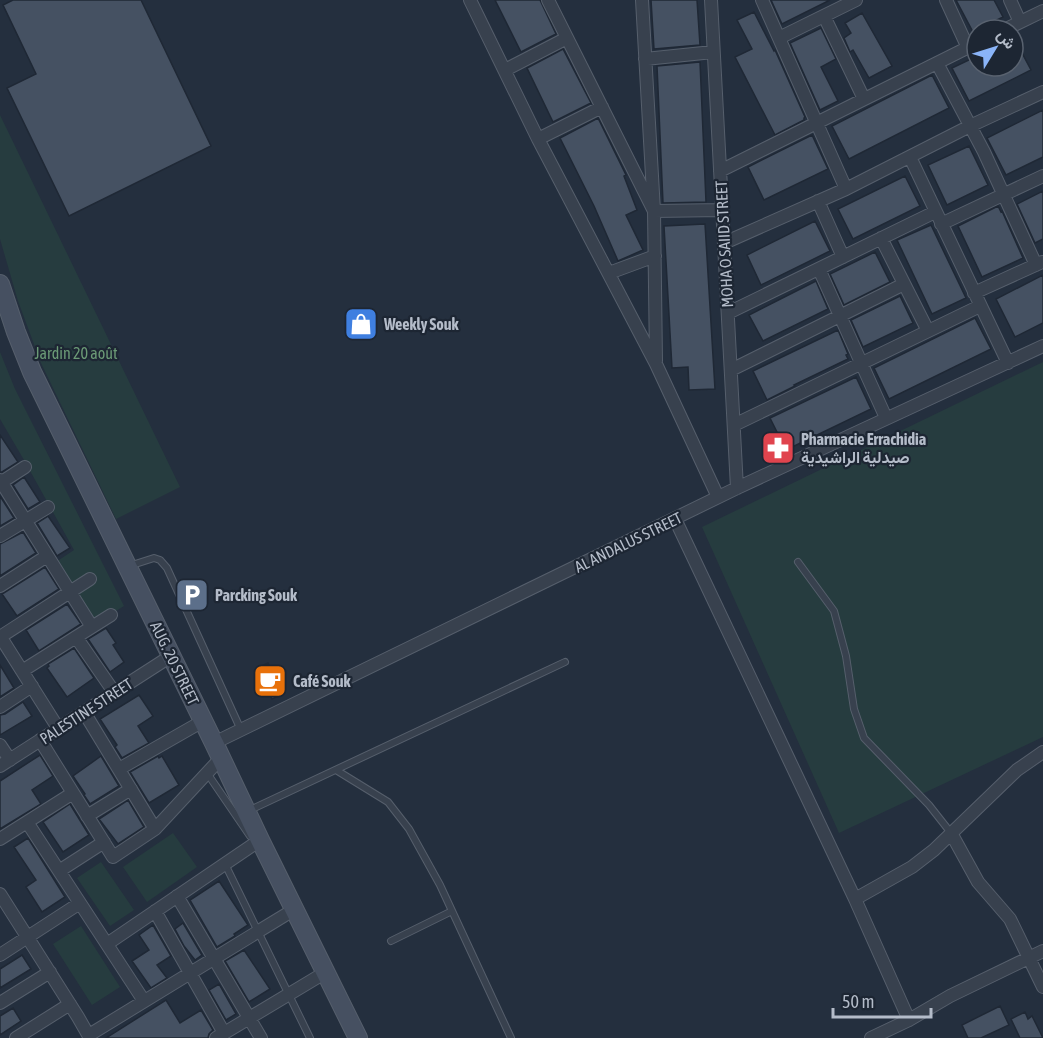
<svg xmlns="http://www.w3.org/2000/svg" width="1043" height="1038" font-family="'Asap Condensed',Vazirmatn,sans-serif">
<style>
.green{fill:#263c3f}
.building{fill:#455162;stroke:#1f2835;stroke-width:1.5}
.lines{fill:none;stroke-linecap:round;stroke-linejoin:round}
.lane-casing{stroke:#565f6c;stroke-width:8}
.street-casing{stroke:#565f6c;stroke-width:14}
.secondary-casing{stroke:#565f6c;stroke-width:20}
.lane{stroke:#38414e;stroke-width:6}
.street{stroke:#38414e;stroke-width:12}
.secondary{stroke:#465061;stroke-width:18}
.labels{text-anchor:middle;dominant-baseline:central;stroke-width:4.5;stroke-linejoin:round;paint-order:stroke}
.street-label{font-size:16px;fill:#b4bcc9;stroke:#1d2633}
.poi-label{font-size:16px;font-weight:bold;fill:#b4bcc9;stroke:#1d2633;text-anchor:start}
.park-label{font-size:16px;fill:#6b9a76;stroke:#1d2633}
</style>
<rect width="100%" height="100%" fill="#242f3e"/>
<path class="green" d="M0 115 180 487 116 519 41 363 18 301 0 239Z
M0 352 15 389 124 606 92 626 53 564 74 550 24 460 0 419Z
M1043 362V737L839 833 702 527Z
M173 833 197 867 147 902 123 867Z
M101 862 134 910 110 926 77 878Z
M81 926 120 987 92 1005 53 944Z"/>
<path class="building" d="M13 0H141L211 146 69 216 7 88 36 74 3 5Z
M495 0H540L556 34 521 52Z
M651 0H697L700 45 654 49Z
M771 0H830L782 24Z
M956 0H994L1003 17 973 32Z
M754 12 774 51 775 50 805 117 804 118V120L775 135 735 57 752 49 737 20Z
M862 13 892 66 869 78 853 50 850 52 844 38 851 33 845 23Z
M821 28 836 59 821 67 838 101 820 110 790 43Z
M1013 36 1031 70 969 101 952 68 977 56V66H1013Z
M563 49 591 103 553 122 527 68Z
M700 62 706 202 663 203 657 66Z
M932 75 949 108 849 159 832 126Z
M1043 110V157L1006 175 987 138Z
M598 118 626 175 624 176 637 210 626 215 643 250 618 261 594 206 560 138Z
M812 135 828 169 764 200 748 167Z
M969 146 988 185 947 205 928 165Z
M905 176 920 206 853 239 838 209Z
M1043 191V239L1035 243 1017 204Z
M998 206 1001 212 1002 211 1023 258 982 277 958 226Z
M815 221 830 251 761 285 747 255Z
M705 224 715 389 689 390 688 367 672 368 664 226Z
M931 225 966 298 932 314 897 240Z
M875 252 890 282 844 305 830 274Z
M1043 275V323L1015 337 996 299Z
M816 281 828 309 763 341 749 315Z
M900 296 913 323 863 347 851 320Z
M975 318 991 349 889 399 874 368Z
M838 330 848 354 846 355 848 359 794 385 795 386 767 400 753 371Z
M856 377 871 409 786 450 770 418Z
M0 435 18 462 2 472H0Z
M24 477 40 502 28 509 13 485Z
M0 496 14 518 0 526Z
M48 516 70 548 57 556 37 523Z
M23 532 36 553 0 576V544Z
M45 567 59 589 17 616 2 594Z
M67 604 81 624 39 651 26 630Z
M106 628 116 643 113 645 124 662 110 672 88 639Z
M74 648 94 678 67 697 47 668 49 666 48 664Z
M268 663 283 694 272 699 257 668Z
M0 665 14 688 0 697Z
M139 695 153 716 138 726 149 743 122 758 115 747 117 745 100 719Z
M23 702 32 716 0 735V715L5 714Z
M40 755 53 776 32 790 41 804 0 829V781Z
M101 756 119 786 90 804 84 795 85 794 73 776Z
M158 756 159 758 162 756 179 785 149 803 130 772Z
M128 800 144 827 118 844 99 819Z
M70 804 89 835 63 852 43 822Z
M28 838 65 897 42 912 26 887 36 880 14 847Z
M219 881 248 925 234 934 235 936 217 947 190 900Z
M183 923 202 955 195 960 184 946 175 929Z
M153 925 171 956 157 965 167 978 151 988 132 961 149 950 139 935Z
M244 950 270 989 249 1002 225 961Z
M22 955 31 969 0 988V969Z
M219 984 236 1014 226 1020 209 990Z
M166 1000 180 1023 201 1010 213 1030 209 1034 208 1038H106Z
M1000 1006 1009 1025 981 1038H968L962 1025Z
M13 1008 21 1021 0 1035V1016Z
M1025 1012 1028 1019 1032 1016 1043 1038H1020L1011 1019Z"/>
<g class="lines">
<g class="lane-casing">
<path id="lane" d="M798 562 834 611 846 656 854 709 864 738 929 805 951 833
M129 566 154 558 160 560 167 568 241 730
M336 770 388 802 409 829 440 885 511 1038
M207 773 250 836
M248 811 565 662
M225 864 310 1038
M391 941 452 911"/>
</g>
<g class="street-casing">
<path id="street" d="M470 0 538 139 656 364 718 497
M548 0 654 211 722 210
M642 0 654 211 656 361
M711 0 737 488
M762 0 846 189
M946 0 968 48
M1010 0 1020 22
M824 16 864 99
M1004 30 1043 11
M779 38 856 0
M645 59 713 52
M937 63 984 152 1036 265
M505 70 567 38
M538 139 602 107
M910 157 1008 363
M720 171 977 43
M818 201 843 257
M941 224 1043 176
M881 238 928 331
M724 243 846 189 970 126 1043 92
M819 269 886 418
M609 273 655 256
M974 293 1042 262
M728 313 935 212
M731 370 904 284
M734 425 980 306
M0 480 92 627
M0 483 25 467
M675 519 855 899 909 1020
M0 536 48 507
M0 586 47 556
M0 636 58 728
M0 637 90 579
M76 637 114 692
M22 671 111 615
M0 707 32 686
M84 712 155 829
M40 740 113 857 155 829 221 758
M214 743 737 488 1043 346
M0 745 10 760
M0 766 171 656
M119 769 203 721
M87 816 131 789
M27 822 144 1001
M951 833 978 882 1010 919 1043 987
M0 839 73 793
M59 871 104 842
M0 894 78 1017 90 1038
M177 896 261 1038
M855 899 912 867 934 850 1017 770 1043 752
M155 911 224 1033
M107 944 260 840
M0 955 80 903
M0 1003 50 972
M89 1035 295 909
M16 1038 70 1004
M216 1038 326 972
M871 1038 909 1020 950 996 1043 951"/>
</g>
<g class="secondary-casing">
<path id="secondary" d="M0 284 16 332 32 372 214 743 260 840 358 1038"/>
</g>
<use href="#lane" class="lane"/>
<use href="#street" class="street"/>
<use href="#secondary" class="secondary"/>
</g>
<defs>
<g id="shop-square" transform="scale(1.725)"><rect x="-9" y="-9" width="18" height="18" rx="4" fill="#3f7fe0" stroke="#1d2633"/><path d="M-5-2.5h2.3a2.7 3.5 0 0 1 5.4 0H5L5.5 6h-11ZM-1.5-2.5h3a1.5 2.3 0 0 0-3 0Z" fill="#fff"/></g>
<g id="pharmacy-square" transform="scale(1.725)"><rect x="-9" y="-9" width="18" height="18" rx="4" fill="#e0444e" stroke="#1d2633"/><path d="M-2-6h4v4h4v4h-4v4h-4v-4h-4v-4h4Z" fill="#fff"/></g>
<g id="parking-square" transform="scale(1.725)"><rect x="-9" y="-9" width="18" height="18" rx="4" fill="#5c6f8a" stroke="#1d2633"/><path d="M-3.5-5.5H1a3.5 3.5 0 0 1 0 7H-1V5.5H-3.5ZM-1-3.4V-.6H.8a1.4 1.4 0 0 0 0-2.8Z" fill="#fff"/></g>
<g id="cafe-square" transform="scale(1.725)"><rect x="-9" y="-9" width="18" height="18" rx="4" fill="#e8710a" stroke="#1d2633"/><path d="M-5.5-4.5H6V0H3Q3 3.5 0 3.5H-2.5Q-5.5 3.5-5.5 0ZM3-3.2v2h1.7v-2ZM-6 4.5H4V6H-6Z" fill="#fff"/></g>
</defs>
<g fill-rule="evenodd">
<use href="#shop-square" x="361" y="324"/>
<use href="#pharmacy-square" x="778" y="448"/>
<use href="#parking-square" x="192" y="595"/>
<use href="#cafe-square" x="270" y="681"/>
</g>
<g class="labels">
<g class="street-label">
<text transform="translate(724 244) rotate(-93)">MOHA O SAIID STREET</text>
<text transform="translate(628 542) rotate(-26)">AL ANDALUS STREET</text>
<text transform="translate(175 663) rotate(64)">AUG. 20 STREET</text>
<text transform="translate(86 711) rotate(-33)">PALESTINE STREET</text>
</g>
<g class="poi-label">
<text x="384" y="324">Weekly Souk</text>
<text x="801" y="439">Pharmacie Errachidia<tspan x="801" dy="18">صيدلية الراشيدية</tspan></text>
<text x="215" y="595">Parcking Souk</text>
<text x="293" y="681">Café Souk</text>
</g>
<g class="park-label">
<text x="76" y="353">Jardin 20 août</text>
</g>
</g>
<g transform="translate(995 48) rotate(52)"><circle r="28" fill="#1d2633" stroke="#59626f" stroke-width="1.5"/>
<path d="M0-4.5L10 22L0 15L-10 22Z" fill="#8ab4f8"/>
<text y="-9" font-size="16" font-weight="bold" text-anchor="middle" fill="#b4bcc9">ش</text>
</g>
<path d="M833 1008v9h98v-9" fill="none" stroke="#b4bcc9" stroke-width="3"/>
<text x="842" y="1008" font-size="18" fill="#b4bcc9" stroke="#1d2633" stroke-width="4.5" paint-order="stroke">50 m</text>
</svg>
